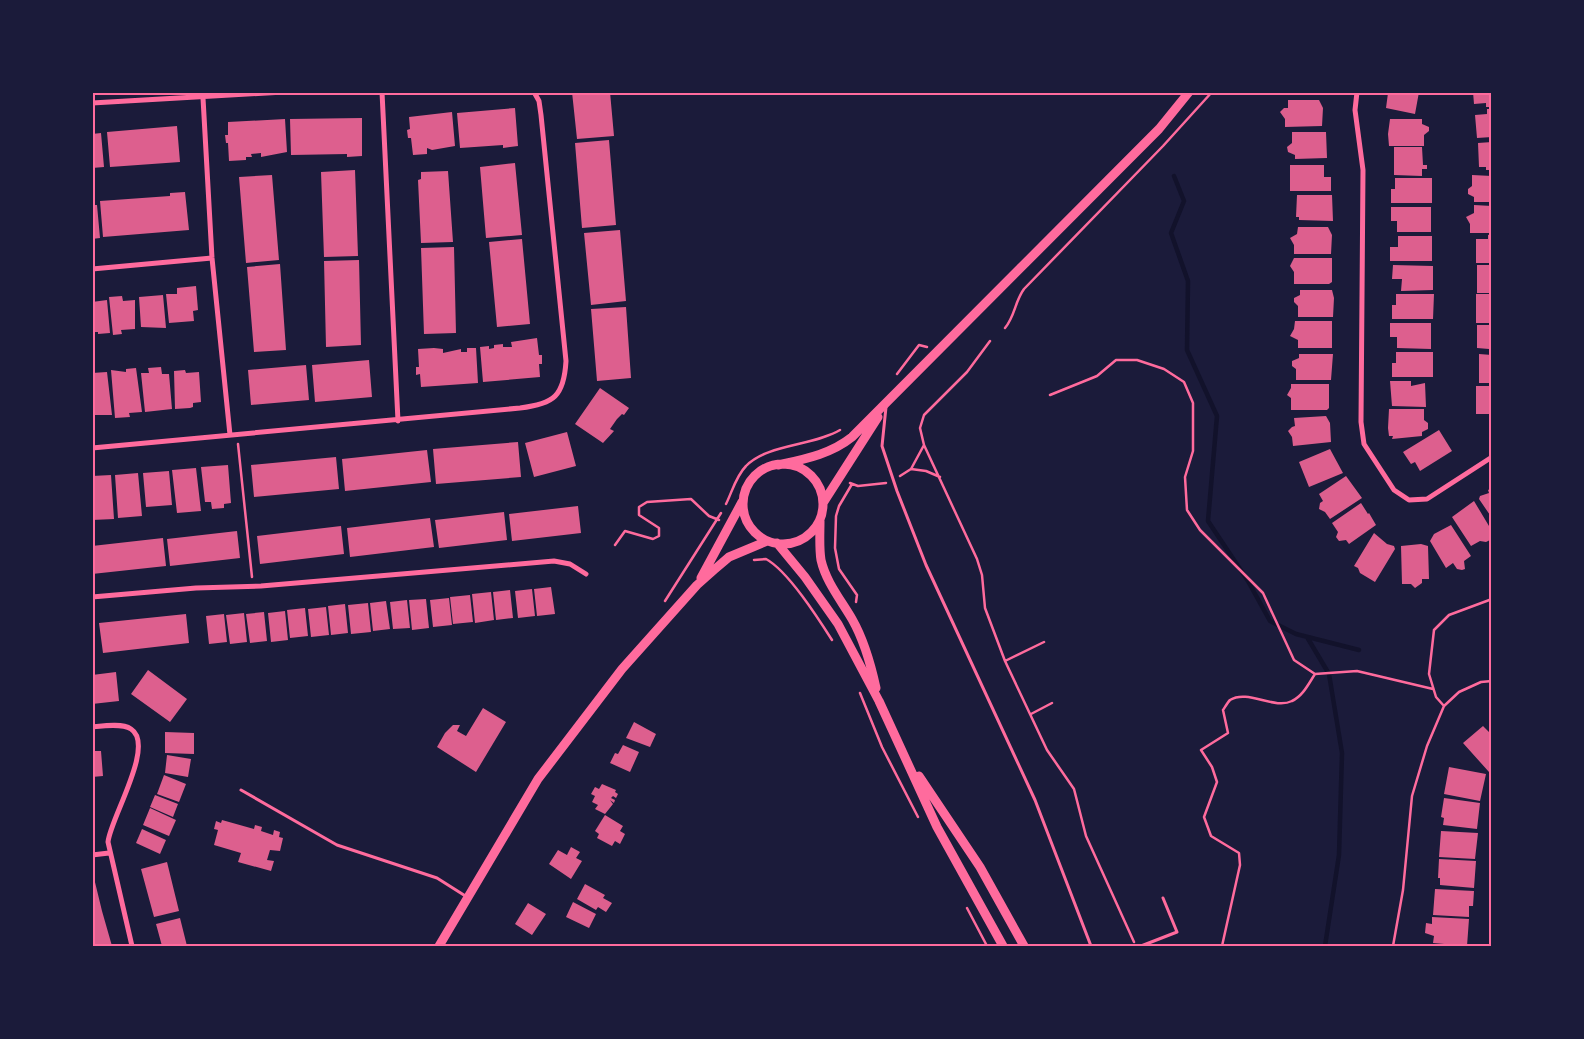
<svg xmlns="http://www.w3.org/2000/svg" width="1584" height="1039" font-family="Barlow,sans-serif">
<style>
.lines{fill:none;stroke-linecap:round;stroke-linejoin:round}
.stream{stroke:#12122b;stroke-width:4.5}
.building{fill:#dd5f8e}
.path{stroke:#ff6b9d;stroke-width:2.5}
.service{stroke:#ff6b9d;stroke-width:3}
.minor{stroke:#ff6b9d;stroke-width:5}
.secondary{stroke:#ff6b9d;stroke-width:9}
.neatline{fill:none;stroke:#ff6b9d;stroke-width:2}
</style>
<rect width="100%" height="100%" fill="#1b1b3a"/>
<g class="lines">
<path class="stream" d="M1174 176 1184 201 1171 233 1188 281 1187 350 1217 416 1208 521 1248 581 1270 621 1296 634 1359 650
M1307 637 1329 674 1342 753 1339 855 1325 946"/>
</g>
<path class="building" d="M572 92H610L614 136 577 139Z
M1419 92 1415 114 1386 108 1388 93Z
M1473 92H1492V107H1486V103L1474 104Z
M1288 100H1319L1323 108 1322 126 1285 127V119L1280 112 1284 108H1288Z
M515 108 518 146 503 148V145L460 148 457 113Z
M1487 109H1492V137L1477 138 1475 115 1487 114Z
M452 112 455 146 432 150 427 148V154L413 155 411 138H408L407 130 410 129 409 117Z
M362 118V156L347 157V154L291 155 290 119Z
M285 119 287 152 261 157V153L251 154 252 157H246V160L229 161 228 143H226L225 135H228V122Z
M1390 119H1422V124L1429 127V131L1424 135V146H1389L1388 134Z
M177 126 180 162 110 167 107 132Z
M1292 132H1326L1327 158 1295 159V155L1288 152 1287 147 1292 143Z
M101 133 104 167 92 168V134Z
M609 140 616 225 582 228 575 143Z
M1492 142V170H1486V167H1479L1478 143Z
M1394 147H1422L1423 165H1427V169H1422V176L1394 175Z
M515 163 522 235 486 238 480 167Z
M1290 165H1324V177H1331V191H1290Z
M355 170 358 256 324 257 321 172Z
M448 171 453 242 421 243 418 180 421 179V172Z
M272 175 279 260 246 263 239 177Z
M1472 175 1492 176V202H1474V197L1468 194V189L1472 186Z
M1395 178H1432V203H1391V189H1395Z
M185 192 189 230 103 237 100 201 170 196V193Z
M1297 195H1332L1333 221 1299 220V217H1296Z
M92 205H97L100 238 92 239Z
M1474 205 1492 206V233H1470V224L1466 217 1474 213Z
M1391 207H1431V232H1397V221H1391Z
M1298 227H1328L1332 235 1331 254H1294V245L1290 238 1297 234Z
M620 230 626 301 591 305 584 233Z
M1492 234V263H1476V239H1488V235Z
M1398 236H1432V261H1390V247H1398Z
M522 239 530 324 497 327 489 242Z
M454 247 456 333 424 334 421 248Z
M1294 258H1332V282L1329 284H1294V272L1290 266Z
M359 260 361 345 326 347 324 261Z
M280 264 286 350 254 352 247 267Z
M1393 265 1433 266V290L1401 291 1402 279H1392Z
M1477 265H1492V293H1477Z
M196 286 198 310 193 311 194 321 169 323 166 294H177V288Z
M1300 290H1332L1334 298 1333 317H1298V306L1294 302V298L1300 295Z
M1396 294H1434L1433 319H1392V305H1396Z
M1476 294H1492V323H1476Z
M163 295 166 328 141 327 139 297Z
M122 296 123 301 135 300V329L121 330 122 334 113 335 109 297Z
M107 300 110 333 98 334V332H92V302Z
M626 307 631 378 597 381 591 309Z
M1295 321H1332V348H1298V340L1290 336 1294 329Z
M1390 323H1431V349L1397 348V337H1390Z
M1477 325H1492V353H1489V349L1477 348Z
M537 338 539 355H542V364H539L540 377 483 382 480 347 489 346V349L494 348V345L503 344V347H512L511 342Z
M434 348 443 349V353L461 349V352H467V348H476L478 383 421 387 420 374 416 375V367H419L418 349Z
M1396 352H1433V377H1392V363H1396Z
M1299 354H1333L1331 380H1296V369L1292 366V361L1299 358Z
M1479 354 1492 355V383H1479Z
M369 360 372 397 315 402 312 365Z
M306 365 309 400 251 405 248 370Z
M161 367 162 374H169L172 409 145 412 141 373H149L148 368Z
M136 368 142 412 129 413 130 417 115 418 111 370 126 372V369Z
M185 370 186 373 199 372 201 402 193 403V407L190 408 175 409 174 371Z
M107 372 112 415H92V373Z
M1390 381H1411V386L1425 383 1426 407 1392 406Z
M1291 384H1329V408L1327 410H1291V398L1287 395 1291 388Z
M1476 386H1492V414H1476Z
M600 388 629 408 624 415 622 414 617 419 610 429 614 431 603 443 575 424Z
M1389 409H1424V420L1428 423V429L1422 432V436L1392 439 1393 436H1389L1388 428Z
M1326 416 1330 423 1331 442 1293 446 1292 437 1288 431 1292 427 1295 426 1294 418Z
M1439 430 1452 451 1420 471 1415 462 1411 464 1403 452Z
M567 432 576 466 534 477 525 443Z
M518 442 521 477 436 484 433 449Z
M1330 449 1343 473 1309 487 1299 462Z
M427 450 431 482 345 491 342 459Z
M336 457 339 489 254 497 251 465Z
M228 465 231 503 224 504V508L212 509 211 502H205L201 467Z
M196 468 201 511 177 513 172 470Z
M169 471 172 505 146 507 143 473Z
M138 473 142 516 118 518 115 475Z
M111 475 114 519 92 520V476Z
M1346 476 1362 498 1330 519 1325 512 1319 509 1320 503 1323 501 1319 494Z
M1492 488V518L1479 499 1480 496 1489 493 1488 490Z
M1474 501 1492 531 1489 533 1490 540 1486 542 1480 541 1471 546 1452 517Z
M1361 503 1368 514 1369 513 1376 525 1349 544 1346 540 1339 541 1336 537 1338 532 1332 523Z
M578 506 581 533 512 541 509 514Z
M504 512 507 540 439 548 435 520Z
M430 518 434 547 350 557 347 528Z
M1451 525 1471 556 1464 561 1465 569 1462 570 1457 569 1453 563 1446 568 1430 541 1434 534Z
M341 526 344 554 260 564 257 536Z
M237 531 240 558 170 566 167 539Z
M1374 533 1387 544 1394 546 1395 549 1375 582 1360 573 1358 568 1354 566Z
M163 538 166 566 92 574V546Z
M1421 544 1428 546 1429 579H1422V583L1415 588 1411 584H1402L1401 546Z
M551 587 555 614 537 616 534 589Z
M532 589 535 616 518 618 515 591Z
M510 590 513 618 496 620 493 592Z
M491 592 494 620 475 623 472 594Z
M470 595 473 622 453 624 450 597Z
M449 598 452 625 433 627 430 600Z
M426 599 429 628 412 630 409 600Z
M407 600 410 628 393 629 390 602Z
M386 601 390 629 373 631 370 603Z
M368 603 371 632 351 634 348 605Z
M345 604 348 633 331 635 328 606Z
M326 607 329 635 311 637 308 609Z
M305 608 308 636 290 638 287 610Z
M285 611 288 640 271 642 268 613Z
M264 612 267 641 250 643 246 614Z
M244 613 247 642 230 644 226 615Z
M186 614 189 643 103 653 99 623Z
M224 614 227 642 209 644 206 616Z
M148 670 187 699 170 722 131 694Z
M116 672 119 701 92 704V675Z
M483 708 506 722 476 772 437 747 445 733 453 725H460L457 731 466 736Z
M634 722 656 734 650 747 626 738Z
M1483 726 1492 735V770L1489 772 1463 743Z
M165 732 194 733V754L165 753Z
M623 745 639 752 630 772 610 763 615 753 618 754Z
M92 751H101L103 776 92 777Z
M167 755 191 759 188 777 165 773Z
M1449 767 1486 774 1480 801 1444 794Z
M164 775 186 784 179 802 157 794Z
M602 784 616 790 615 792 618 794 616 798 613 796 611 798 615 800 614 803 610 800 613 804 605 814 595 809 598 805 592 802 595 796 591 794 595 787 599 789Z
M155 795 178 804 173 817 150 807Z
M1444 798 1480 803 1477 829 1443 825 1444 818 1441 817Z
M150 808 176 820 169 836 143 825Z
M605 815 623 826 620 831 625 834 620 844 615 841 612 846 597 838 599 834 595 831Z
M222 820 254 829 255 825 262 827 261 831 273 835 274 830 280 832 279 837 283 838 280 851 270 850 267 860 274 861 271 871 238 862 241 853 214 845 218 830 214 829 216 821 221 823Z
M142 829 166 840 160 854 136 843Z
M1441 831 1478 833 1475 859 1439 857Z
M571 847 580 852 576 858 582 861 571 879 549 864 558 850 567 855Z
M1439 859 1476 861 1474 888 1440 885V878H1438Z
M167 862 179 911 154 917 141 869Z
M94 878 102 911 112 946H92V879Z
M585 884 605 895 603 898 612 903 606 912 598 907 596 910 577 899Z
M1435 889 1474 891 1473 906H1469V917L1433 915Z
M573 902 596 914 589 928 566 917Z
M528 903 546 914 532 935 515 924Z
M1432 917 1469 919 1467 946 1433 943 1434 936 1425 933 1426 923 1432 924Z
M180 918 187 946H162L156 924Z"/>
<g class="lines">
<path class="path" d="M1005 328C1015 316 1015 301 1024 289L1163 146 1212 92
M897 374 919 345 927 347
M1050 395 1097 376 1116 360H1137L1164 369 1184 382 1193 403V451L1185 477 1187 510 1200 530 1263 593 1294 660 1315 674
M238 444 252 577
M924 445 977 559 982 575 985 608 1005 661 1047 750 1074 789 1086 836 1134 942
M911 469 926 471 940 477
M900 476 911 469 924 445 920 428 924 415 967 372 990 341
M850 483 858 486 886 483
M852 484 839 506 836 516 835 548 839 569 857 595 856 602
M726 504C732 492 736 476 746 466 767 444 813 446 840 430
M615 545 625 531 653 539 659 536V528L639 515V507L647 502 691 499 709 516 719 520
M754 560 766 559C788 571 818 618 832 640
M665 601 721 513
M1005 661 1044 642
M860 693 882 747 918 817
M1444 706 1436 697 1429 674 1434 630 1449 615 1492 599
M1031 714 1052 703
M967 908 987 946
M1222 946 1240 865 1239 853 1211 836 1204 817 1217 782 1212 767 1201 750 1228 733 1223 710C1225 707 1228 702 1230 700 1248 689 1274 710 1292 701 1303 696 1309 683 1315 674L1357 671 1433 689
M1393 946 1403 890 1412 796 1427 746 1444 706 1459 692 1481 682 1492 681"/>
<path class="service" d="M886 407 882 446 897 491 926 565 1035 800 1091 946
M241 790 337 845 437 878 467 897
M1141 946 1177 932 1163 898"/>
<path class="minor" d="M382 92 398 421
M1357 92 1355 110 1363 170 1361 422 1364 444 1394 490 1409 500 1427 499 1492 457
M203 98 212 258 230 435
M92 103 284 92
M92 269 212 258
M92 448 520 408C554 404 564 396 566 361L541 115 539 101 534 92
M92 597 196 588 261 586 554 561 570 564 586 574
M92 727C103 726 122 723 131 729 156 745 110 819 108 842L132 946
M92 855 109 853"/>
<path class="secondary" d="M743 504a40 40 0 1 1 80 0a40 40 0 1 1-80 0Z
M778 465C805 459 831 454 852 437L1159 129 1189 92
M823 503 878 417
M820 521C820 534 819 548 821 560 826 582 841 600 852 619 864 640 871 665 876 688
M777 543 805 577 838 624 879 701 937 827 1003 946
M701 578 742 502
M919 776 980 867 1024 946
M439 946 538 779 622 669 697 585 715 569 729 557 767 541"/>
</g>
<rect width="1584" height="1039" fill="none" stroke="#1b1b3a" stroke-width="188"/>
<rect x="94" y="94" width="1396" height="851" class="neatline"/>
</svg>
